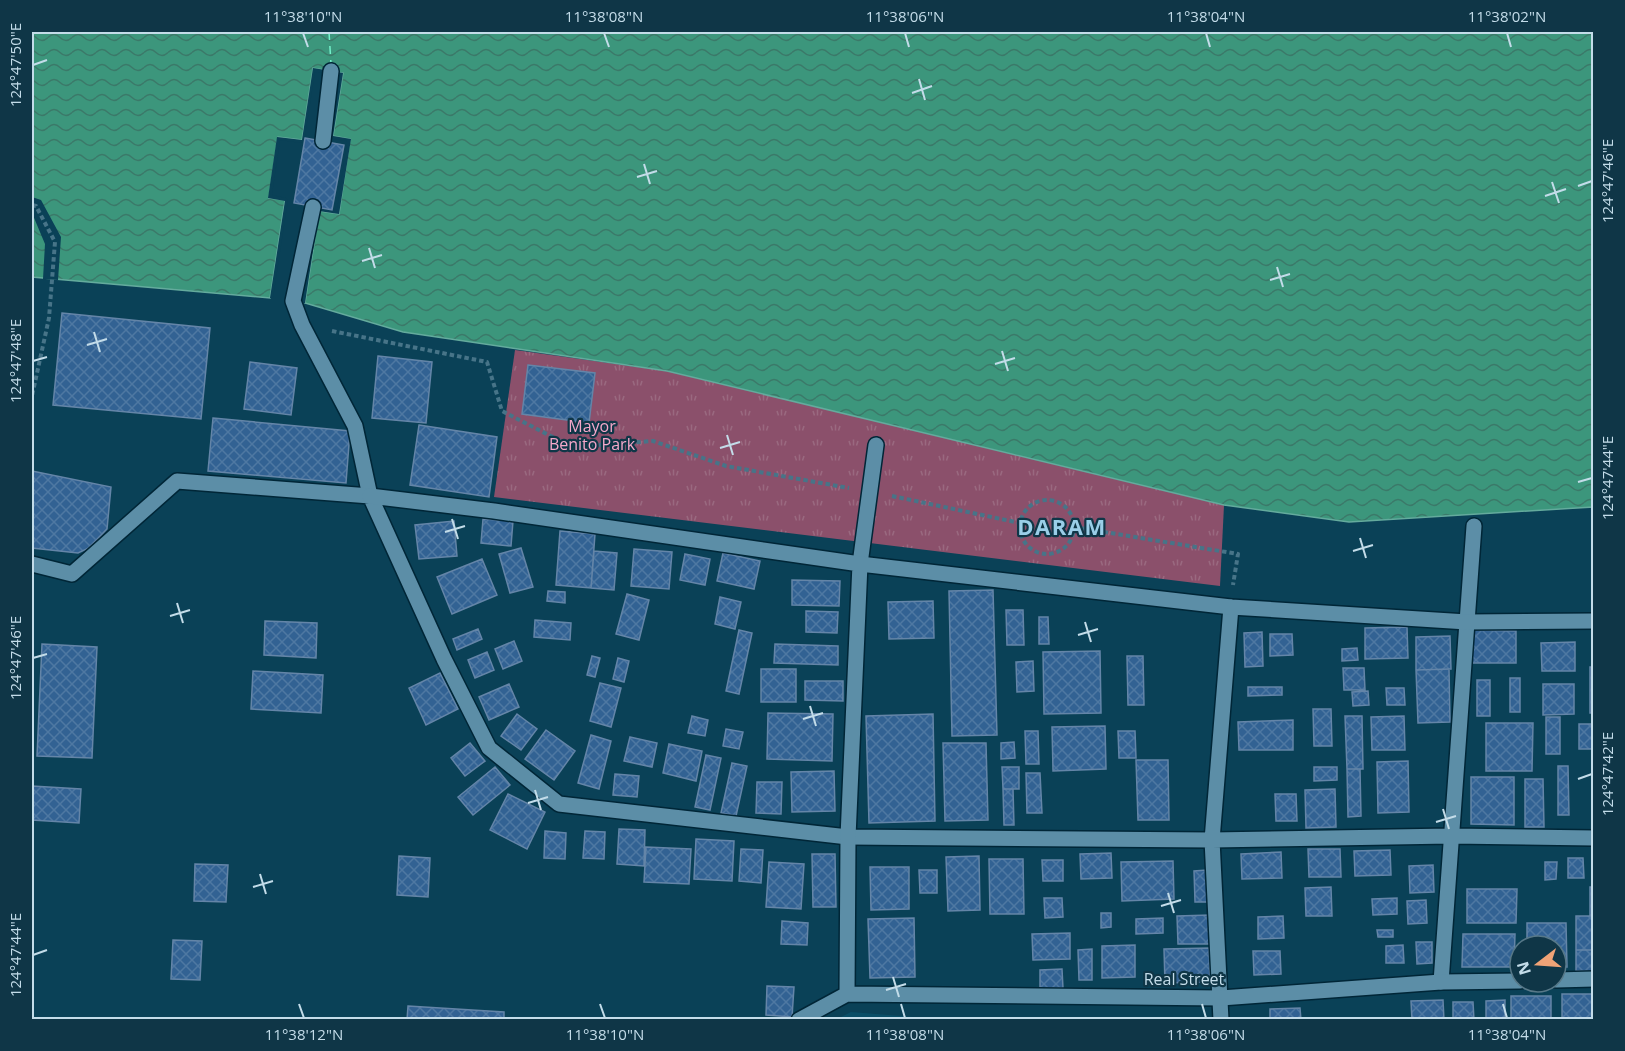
<svg xmlns="http://www.w3.org/2000/svg" width="1625" height="1051" font-family="'Open Sans',sans-serif">
<style>
.built{fill:#094e67}
.grass{fill:url(#grass-tufts)}
.water{fill:url(#water-waves);stroke:#64ab9d;stroke-width:1.5}
.pier{fill:#0a4157}
.lines{fill:none;stroke-linecap:round;stroke-linejoin:round}
.ferry{stroke:#74f1cb;stroke-width:1.5;stroke-dasharray:8 6;stroke-linecap:butt}
.building{fill:url(#building-cross-hatch);stroke:#6485a8;stroke-width:1.5}
.lane-casing{stroke:#002637;stroke-width:18}
.street-casing{stroke:#002637;stroke-width:18}
.secondary-casing{stroke:#002637;stroke-width:18}
.path{stroke:#477488;stroke-width:4;stroke-dasharray:4.5 3;stroke-linecap:butt}
.lane{stroke:#5c8ea7;stroke-width:15}
.street{stroke:#5c8ea7;stroke-width:15}
.secondary{stroke:#5c8ea7;stroke-width:15}
.ticks{fill:none;stroke:#c3dce9;stroke-width:2}
.labels{text-anchor:middle;dominant-baseline:central;stroke-width:4.5;stroke-linejoin:round;paint-order:stroke}
.park-label{font-size:16px;fill:#f5a8ca;stroke:#0f3647}
.street-label{font-size:16px;fill:#c3dce9;stroke:#0f3647}
.district-label{font-size:22px;font-weight:bold;letter-spacing:1.5px;fill:#9acee8;stroke:#0f3647}
.neatline{fill:none;stroke:#c3dce9;stroke-width:2}
.ticks-label{font-size:15px;text-anchor:middle;fill:#c3dce9}
</style>
<defs>
<pattern id="grass-tufts" width="24" height="20" patternUnits="userSpaceOnUse" patternTransform="scale(1.5)"><rect width="24" height="20" fill="#8b506b"/><path d="M3 7l-1-3M5 7V3M7 7l1-3M15 17l-1-3M17 17v-4M19 17l1-3" fill="none" stroke="#9a6980"/></pattern>
<pattern id="water-waves" width="16" height="10" patternUnits="userSpaceOnUse" patternTransform="scale(1.5)"><rect width="16" height="10" fill="#3c967c"/><path d="M0 5q4-4 8 0t8 0" fill="none" stroke="#3b7969"/></pattern>
<pattern id="building-cross-hatch" width="8" height="8" patternUnits="userSpaceOnUse" patternTransform="scale(1.5)"><rect width="8" height="8" fill="#326293"/><path d="M0 0l8 8M0 8l8-8" fill="none" stroke="#4e78a2"/></pattern>
</defs>
<rect width="100%" height="100%" fill="#0a4157"/>
<path class="built" d="M851 1012 939 1019H837Z"/>
<path class="grass" d="M515 350 667 371 1224 505 1220 586 494 497Z"/>
<path class="water" d="M32 32H1593V507L1349 522 1224 505 667 371 403 332 305 303 319 211 339 214 350 139 333 136 343 73 313 68 302 140 278 137 269 198 285 200 270 298 32 277Z"/>
<path class="pier" d="M313 68 343 73 333 136 351 139 339 214 319 211 305 303H302L316 210 319 208 337 210 347 141 333 139 330 136 340 76 315 72 304 142 301 143 280 140 272 195 286 198 288 200 273 298H270L285 201 268 198 277 137 302 140Z
M32 197 41 200 61 237 58 280 43 279 45 244 32 213Z"/>
<g class="lines">
<path class="ferry" d="M329 32 331 64"/>
</g>
<path class="building" d="M305 138 344 145 332 210 294 203Z
M62 313 210 328 201 419 53 405Z
M378 356 432 362 426 423 372 418Z
M250 362 297 368 291 415 244 409Z
M528 365 595 373 589 423 522 414Z
M213 418 350 431 346 483 208 471Z
M419 425 497 437 489 497 410 485Z
M32 471 111 487 107 529 89 548 78 553 32 548Z
M483 519 513 521 511 546 481 543Z
M454 521 457 556 419 559 415 525Z
M560 531 595 534 591 588 556 585Z
M521 548 533 587 510 593 499 554Z
M634 549 672 552 669 589 631 586Z
M594 551 617 553 614 590 591 588Z
M723 553 760 561 754 589 717 581Z
M685 554 710 559 705 585 680 580Z
M482 559 497 595 452 614 437 577Z
M792 580 840 581 839 606 792 605Z
M993 590 997 735 952 736 949 591Z
M548 591 565 592V603L547 601Z
M627 594 649 600 639 640 616 634Z
M720 597 741 602 735 629 715 624Z
M933 601 934 638 889 639 888 602Z
M1006 610H1023L1024 645H1007Z
M806 611 838 612 837 633 806 632Z
M1039 617H1048L1049 644H1039Z
M535 620 571 623 570 640 534 637Z
M265 621 317 623 316 658 264 655Z
M1407 627 1408 658 1365 659V628Z
M478 629 482 639 457 650 453 639Z
M739 630 752 633 739 694 726 691Z
M1471 630 1516 631V663H1471Z
M1262 632 1263 666 1245 667 1244 633Z
M1270 634H1292L1293 655 1270 656Z
M1450 636 1451 669 1416 670V637Z
M514 641 522 661 503 669 495 649Z
M1575 642V671H1542L1541 643Z
M42 644 97 647 92 758 37 756Z
M775 644 838 646V665L774 663Z
M1357 648 1358 660 1342 661V649Z
M1100 651 1101 713 1044 714 1043 652Z
M487 652 494 670 475 678 468 660Z
M592 656 600 658 595 677 587 675Z
M1127 656H1143L1144 705H1128Z
M618 658 629 661 624 682 613 679Z
M1033 661 1034 691 1017 692 1016 662Z
M1590 667H1594V713H1590Z
M1343 668H1364L1365 690H1344Z
M761 669H796V702H761Z
M1449 669 1450 722 1418 723 1416 670Z
M253 671 323 675 321 713 251 709Z
M440 673 458 709 426 725 409 688Z
M1510 678H1520V712H1510Z
M1477 680H1490V716H1477Z
M805 681H843V701L805 700Z
M600 683 621 688 611 727 590 721Z
M509 684 519 707 489 720 479 697Z
M1543 684H1574V714L1543 715Z
M1248 687H1282V695L1248 696Z
M1386 688H1404L1405 705H1387Z
M1368 691 1369 705 1353 706 1352 692Z
M1313 709H1331L1332 746H1314Z
M768 713 833 714 832 761 767 759Z
M517 714 537 729 521 750 501 736Z
M933 714 935 821 869 823 866 716Z
M692 716 708 720 705 736 688 733Z
M1345 716H1362L1363 769H1347Z
M1404 716 1405 750H1372L1371 717Z
M1546 717H1560V754H1546Z
M1293 720V750H1239L1238 722Z
M1486 723H1533L1532 771H1486Z
M1579 724H1594V749H1579Z
M1105 726 1106 769 1053 771 1052 727Z
M726 729 743 732 739 749 723 746Z
M546 730 575 751 554 780 525 759Z
M1025 731H1038L1039 764H1026Z
M1118 731H1135L1136 758H1119Z
M591 735 611 741 599 789 578 783Z
M630 737 657 743 652 767 624 761Z
M1014 742 1015 758 1001 759V743Z
M470 743 485 761 465 776 451 758Z
M943 743H986L988 820 945 821Z
M669 744 702 751 696 781 663 773Z
M706 755 721 758 710 810 695 807Z
M1136 760H1168L1169 820H1138Z
M1408 761 1409 812 1378 813 1377 762Z
M732 763 747 766 736 816 721 813Z
M1558 766H1568L1569 815H1558Z
M495 767 510 785 473 815 458 797Z
M1002 767H1019V789H1003Z
M1314 767H1337V780L1314 781Z
M1347 769H1360L1361 816 1348 817Z
M834 771 835 811 792 812 791 772Z
M1026 773H1040L1042 813H1027Z
M615 774 639 776 637 797 613 795Z
M1471 777H1514V825L1471 824Z
M1525 779H1543L1544 827H1525Z
M757 782H782L781 814 756 813Z
M32 786 81 789 79 823 32 820Z
M1003 789H1013L1014 825H1004Z
M1335 789 1336 827 1306 828 1305 790Z
M508 794 545 812 527 849 490 830Z
M1275 794H1296L1297 821H1276Z
M619 829 645 830 644 866 617 864Z
M545 831 566 833 565 859 544 858Z
M585 831 605 832 604 859 583 858Z
M696 839 734 841 732 881 694 879Z
M646 847 691 849 689 884 644 882Z
M741 849 763 850 761 883 739 881Z
M1308 849H1340L1341 877H1309Z
M1390 850 1391 875 1355 876 1354 851Z
M1281 852 1282 878 1242 879 1241 854Z
M1111 853 1112 878 1081 879 1080 854Z
M812 854H835L836 907H813Z
M399 856 430 858 428 897 397 895Z
M979 856 980 910 948 911 946 857Z
M1568 858H1583L1584 878H1568Z
M989 859H1023L1024 914H990Z
M1042 860H1063V881H1043Z
M1173 861 1174 899 1122 901 1121 862Z
M769 862 804 864 801 909 766 907Z
M1545 862H1557L1556 879 1545 880Z
M195 864 228 865 226 902 194 901Z
M1433 865 1434 892 1410 893 1409 866Z
M870 867H909V909L871 910Z
M919 870H937V893H920Z
M1207 870V902H1195L1194 871Z
M1331 887 1332 916H1306L1305 888Z
M1590 887H1594V915H1590Z
M1467 889H1517L1516 923H1467Z
M1044 898H1062L1063 917 1045 918Z
M1397 898V914L1373 915 1372 899Z
M1426 900 1427 923 1408 924 1407 901Z
M1101 913H1111V927L1101 928Z
M1210 915 1211 944H1178L1177 916Z
M1283 916 1284 938 1258 939V917Z
M1576 916H1594V950H1576Z
M914 918 915 977 870 978 868 919Z
M1163 918V933L1136 934V919Z
M782 921 808 923 807 945 781 944Z
M1527 923H1566L1567 967H1556V946H1527Z
M1377 930H1393V937H1378Z
M1070 933V959L1033 960 1032 934Z
M1463 934H1515L1514 967H1462Z
M173 940 202 941 200 980 171 979Z
M1416 942H1432V963L1417 964Z
M1135 945V977L1102 978V946Z
M1403 945 1404 963H1386V946Z
M1209 948 1210 982 1165 983 1164 949Z
M1092 949V980H1079L1078 950Z
M1576 950H1594V971H1576Z
M1253 951H1280L1281 974 1254 975Z
M1062 969 1063 988H1040V970Z
M767 986 794 987 792 1017 766 1015Z
M1562 994H1594V1020H1562Z
M1511 996H1551V1020H1511Z
M1443 1000 1444 1020H1412L1411 1001Z
M1505 1000V1020H1486V1001Z
M1453 1002H1473L1474 1020H1453Z
M408 1006 504 1012V1020H407Z
M1300 1008 1301 1020H1270V1009Z"/>
<g class="lines">
<g class="lane-casing">
<path id="lane" d="M323 141 331 71
M313 207 293 301 302 325 355 426 370 496
M860 564 876 445
M1467 622 1474 526"/>
</g>
<g class="street-casing">
<path id="street" d="M32 564 72 574 177 481 370 496 444 659 489 748 559 804 848 837 1212 840 1451 836 1594 838
M1441 982 1467 622
M1221 1020 1212 840 1231 607"/>
</g>
<g class="secondary-casing">
<path id="secondary" d="M370 496 494 511 860 564 1231 607 1467 622 1594 621
M1556 980 1594 979
M847 994 848 837 860 564
M799 1020 847 994 1221 998 1441 982 1520 981"/>
</g>
<path class="path" d="M32 205 36 206 55 242 49 318 32 396
M332 331 487 362 502 411 572 447 653 441 726 466 849 488
M892 496 1020 523
M1020 527a27 27 0 1 1 54 0a27 27 0 1 1-54 0Z
M1074 527 1238 554 1233 585"/>
<use href="#lane" class="lane"/>
<use href="#street" class="street"/>
<use href="#secondary" class="secondary"/>
</g>
<path class="ticks" d="M303 33 308 47M604 33 609 47M905 33 909 47M1206 33 1210 47M1507 33 1511 47M33 65 47 60M919 79 925 100M912 93 932 86M644 164 650 184M637 177 657 171M1552 182 1559 203M1578 186 1592 181M1545 196 1566 189M369 248 375 268M362 261 382 255M1277 267 1283 287M1270 280 1290 274M94 332 100 352M87 345 107 339M1002 351 1008 371M33 361 47 357M995 364 1015 358M727 435 733 455M720 448 740 442M1578 482 1592 478M452 519 458 539M445 532 465 526M1360 538 1366 558M1353 551 1373 545M177 603 183 623M170 616 190 610M1085 622 1091 642M1078 635 1098 629M33 658 47 654M810 706 816 726M803 719 823 713M1578 779 1592 774M535 790 541 810M528 803 548 797M1443 809 1449 829M1436 822 1456 816M260 874 266 894M253 887 273 881M1168 893 1174 913M1161 906 1181 900M33 955 47 950M893 977 899 997M886 990 906 984M299 1004 304 1018M600 1004 605 1018M901 1004 905 1018M1202 1004 1206 1018M1503 1004 1507 1018"/>
<g class="labels">
<g class="park-label">
<text x="592" y="426">Mayor<tspan x="592" dy="18">Benito Park</tspan></text>
</g>
<g class="street-label">
<text x="1184" y="979">Real Street</text>
</g>
<g class="district-label">
<text x="1062" y="526">DARAM</text>
</g>
</g>
<rect width="1625" height="1051" fill="none" stroke="#0f3647" stroke-width="66"/>
<g transform="translate(1538 964) rotate(253)"><circle r="28" fill="#0f3647" stroke="#577888" stroke-width="1.5"/>
<path d="M0-4.5L10 22L0 15L-10 22Z" fill="#efa377"/>
<text y="-9" font-size="16" font-weight="bold" text-anchor="middle" fill="#c3dce9">N</text>
</g>
<rect x="33" y="33" width="1559" height="985" class="neatline"/>
<g class="ticks-label">
<text x="303" y="22">11°38'10"N</text>
<text x="604" y="22">11°38'08"N</text>
<text x="905" y="22">11°38'06"N</text>
<text x="1206" y="22">11°38'04"N</text>
<text x="1507" y="22">11°38'02"N</text>
<text transform="translate(16 65) rotate(-90)" y="5">124°47'50"E</text>
<text transform="translate(1608 181) rotate(-90)" y="5">124°47'46"E</text>
<text transform="translate(16 361) rotate(-90)" y="5">124°47'48"E</text>
<text transform="translate(1608 478) rotate(-90)" y="5">124°47'44"E</text>
<text transform="translate(16 658) rotate(-90)" y="5">124°47'46"E</text>
<text transform="translate(1608 774) rotate(-90)" y="5">124°47'42"E</text>
<text transform="translate(16 955) rotate(-90)" y="5">124°47'44"E</text>
<text x="304" y="1040">11°38'12"N</text>
<text x="605" y="1040">11°38'10"N</text>
<text x="905" y="1040">11°38'08"N</text>
<text x="1206" y="1040">11°38'06"N</text>
<text x="1507" y="1040">11°38'04"N</text>
</g>
</svg>
